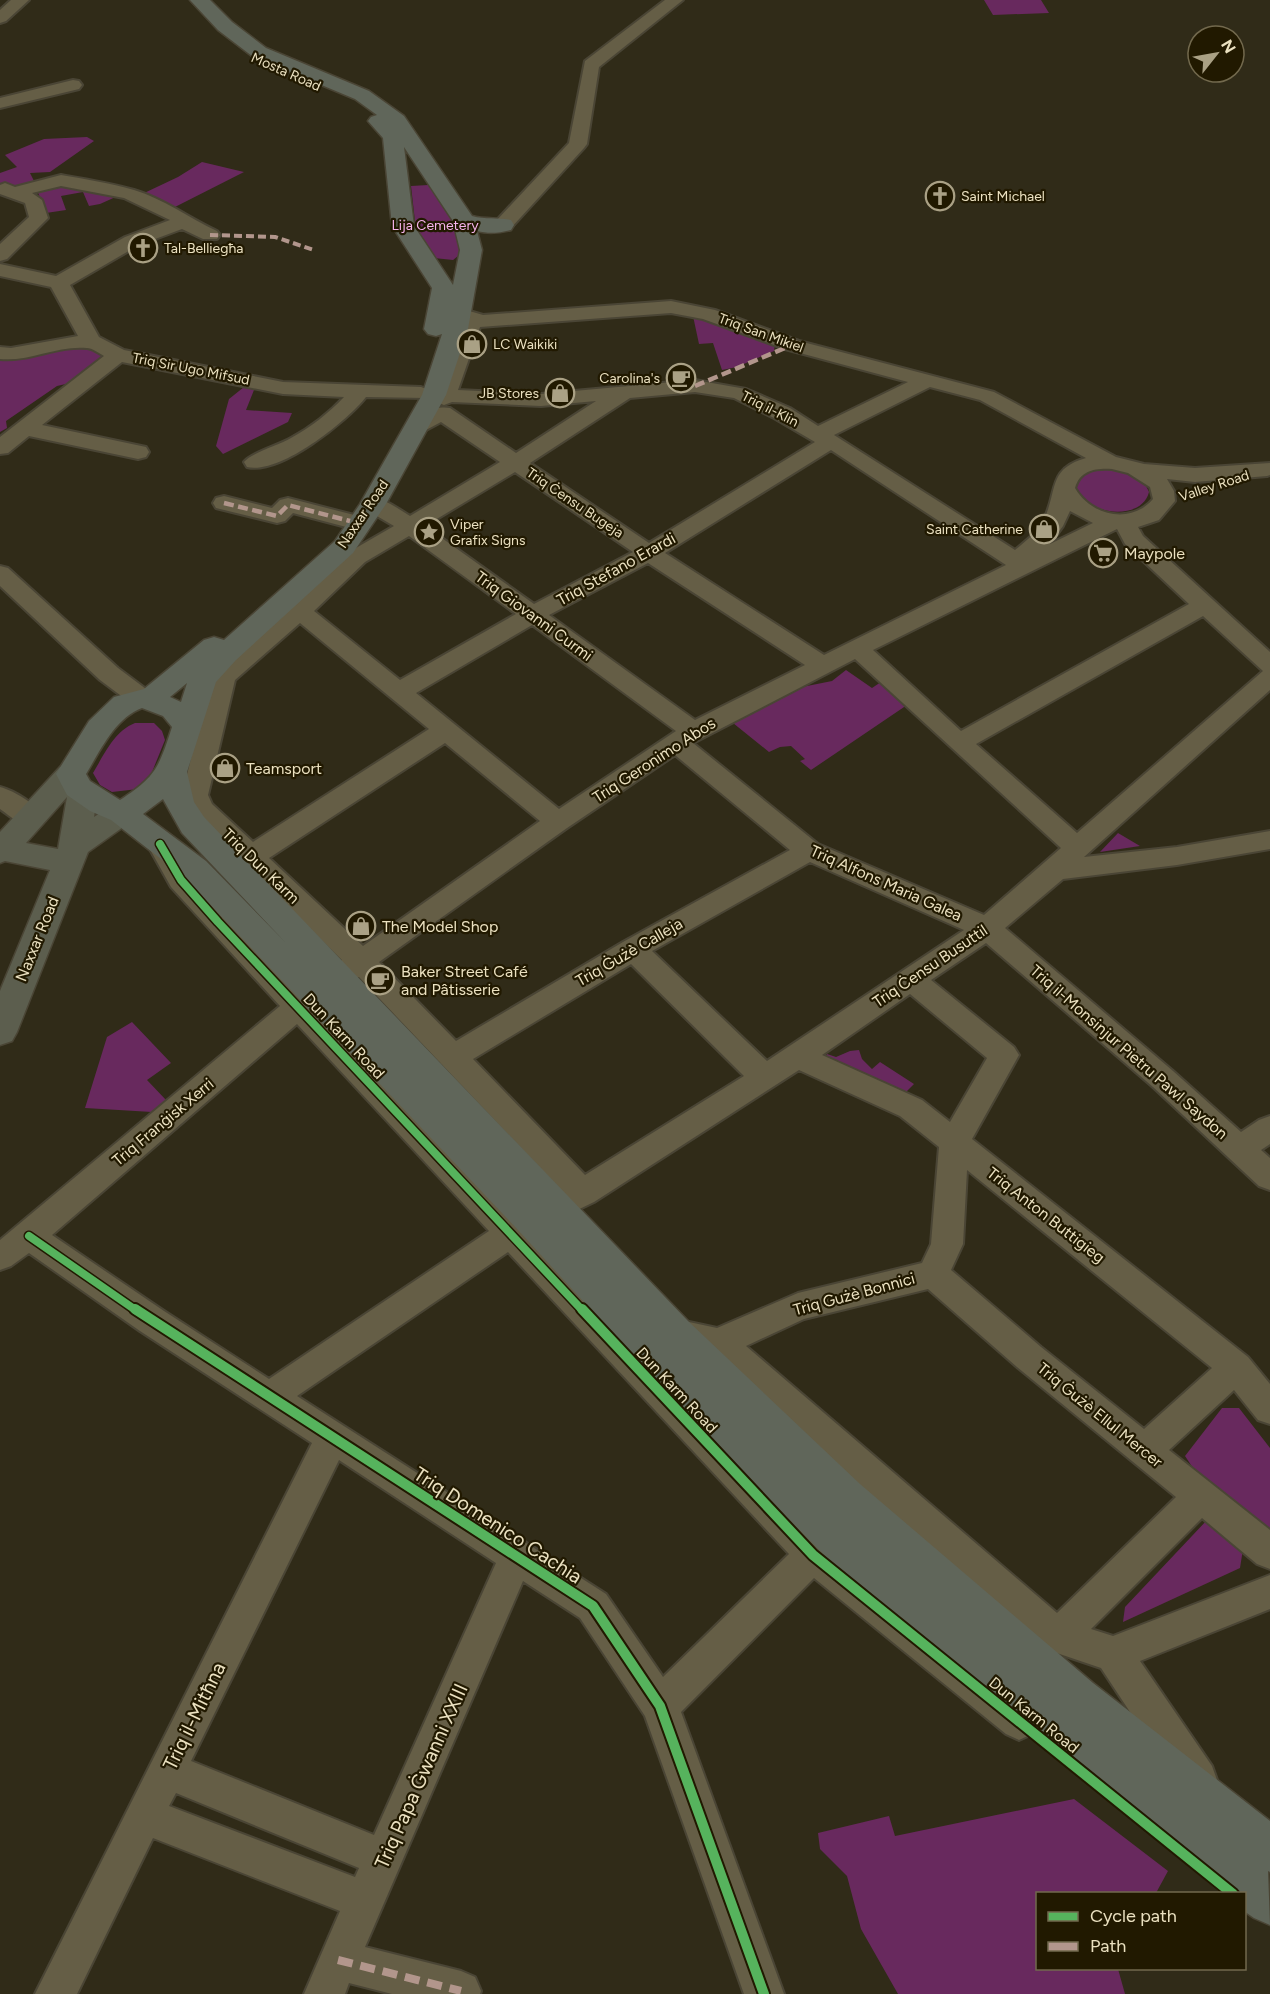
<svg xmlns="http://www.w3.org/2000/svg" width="1270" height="1994" font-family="Figtree,sans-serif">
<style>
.green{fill:#68295e}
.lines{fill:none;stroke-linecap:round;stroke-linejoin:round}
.minor-casing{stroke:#4a4535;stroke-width:4}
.major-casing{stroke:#4a4535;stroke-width:3}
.highway-casing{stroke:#4a4535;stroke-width:3}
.minor{fill:#655e46;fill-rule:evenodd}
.major{fill:#5c5e4e;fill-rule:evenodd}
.highway{fill:#60665a;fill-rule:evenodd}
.quiet-far2{stroke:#b2968c;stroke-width:4;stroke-dasharray:8 4;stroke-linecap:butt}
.quiet-far1{stroke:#b2968c;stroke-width:4.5;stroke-dasharray:10 4.5;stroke-linecap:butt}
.quiet{stroke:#b2968c;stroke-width:8;stroke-dasharray:15 8;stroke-linecap:butt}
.cycleway-far1-casing{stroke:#211900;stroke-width:11}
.cycleway-casing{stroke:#211900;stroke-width:14}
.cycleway-far1{stroke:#56b35d;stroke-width:8}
.cycleway{stroke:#56b35d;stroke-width:10}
.labels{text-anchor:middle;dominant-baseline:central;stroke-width:4.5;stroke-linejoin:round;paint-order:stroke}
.far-street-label{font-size:14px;fill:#ebe1c0;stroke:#211900}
.far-poi-label{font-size:14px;fill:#ebe1c0;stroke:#211900;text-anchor:start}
.far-park-label{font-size:14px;fill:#f7b4ec;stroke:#211900}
.poi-label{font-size:16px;fill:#ebe1c0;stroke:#211900;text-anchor:start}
.street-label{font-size:16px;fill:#ebe1c0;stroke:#211900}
.near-street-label{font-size:20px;fill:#ebe1c0;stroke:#211900}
</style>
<rect width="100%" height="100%" fill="#302b18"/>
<path class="green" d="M984 0H1041L1049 13 993 15Z
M87 137 94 141 50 172 30 173 34 181 20 186 0 183V173L17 167 5 155 44 139Z
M202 162 244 172 173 208 140 195 178 177Z
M83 182 120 195 100 204 89 206 83 192 61 196 66 210 46 213 37 190Z
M428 185C445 207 457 225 463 252L453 260 434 258 416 230 411 186Z
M693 316 775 344 774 351 737 367 722 370 713 343 699 344Z
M84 346 104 354V361L70 383 57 386 6 421 7 428 0 432V358Z
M244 387 254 390 246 410 292 413 288 422 223 454 216 446 229 399Z
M1107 468C1124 470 1143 475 1149 492 1141 524 1079 514 1075 484L1085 472Z
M846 670 872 688 884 680 910 703 811 770 800 761 805 759 791 746 780 747 769 752 733 723 802 687 832 681Z
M135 723H154L162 731 165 740 150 777 138 789 112 792 100 785 93 773C104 755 114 731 135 723Z
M1118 833 1140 846 1100 852Z
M132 1022 171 1063 147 1080 166 1100 152 1112 85 1108 107 1037Z
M859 1050 862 1059 872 1069 880 1062 914 1084 903 1095 825 1058 827 1054 836 1057 850 1051Z
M1222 1408H1239L1270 1448V1536L1199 1477 1185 1456Z
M1208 1519 1243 1549 1240 1568 1123 1622 1125 1607Z
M1074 1799 1168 1871 1156 1893 1038 1894V1968L1118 1969 1125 1994H898L861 1929 847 1876 820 1849 818 1833 889 1816 895 1836Z"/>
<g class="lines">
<g class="minor-casing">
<path id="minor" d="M11 0H29L6 21 0 23V10Z
M665 0H683L599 67 587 144 584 148 510 229H496L494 225 496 221 569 143 585 61Z
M73 80 79 81 82 85 79 89 0 108V98Z
M61 175C85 179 110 183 134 190 164 199 189 218 217 231L220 235 217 239H203L182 229 139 245 70 285 99 337 124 350 283 382 421 387 429 390 437 389 462 323 449 314 452 310 459 308 483 315 671 301 715 310 799 341 994 392 1116 457 1144 464 1195 468 1270 463V475L1267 476 1195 482 1167 479 1174 491 1175 501 1159 520 1138 527 1143 536 1270 652V690L1084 857 1177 847 1270 831V849L1177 865 1063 879 1005 928 1173 1071 1241 1132 1259 1120 1270 1116V1144L1261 1150 1270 1158V1190L1259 1186 1153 1087 986 943 931 980 1014 1047 1019 1055 972 1139 1248 1357 1270 1384V1424L1258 1420 1234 1390 1169 1450 1270 1530V1569L1257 1564 1202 1518 1091 1629 1113 1636 1270 1575V1609L1140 1661 1212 1766 1217 1780 1212 1794 1198 1799 1184 1794 1101 1668 1045 1649 710 1355 663 1343 659 1333 663 1323 675 1319 717 1328 798 1293 922 1263 931 1244 939 1147 900 1116 799 1070 594 1202 567 1215 556 1211 551 1202 556 1193 561 1190 359 977 347 982 337 978 333 971 342 960 193 815 182 795 211 677 214 671 292 606 349 552 394 526 365 509 362 504 365 499C382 495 396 508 410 516L500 462 441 422 426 430 418 431 410 430 407 425C415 414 437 405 450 408L516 453 596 401 541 406 452 402 444 405 426 398 366 397C346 422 280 475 247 467L244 462C251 453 279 445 291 438 311 427 329 413 344 397L283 394 122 362 42 425 146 447 149 452 146 457 138 459 29 436 8 453 0 454V437L104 356C99 353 92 348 87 348 58 345 29 362 0 359V347L11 348 78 336 51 287 0 276V264L56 276 125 237 170 220 124 198 61 186 32 193 42 200 48 218 7 259 0 261V244L29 217 25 203 0 194V185L5 183 15 187ZM671 313 703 319 785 349 908 382 818 426 790 408 746 389 695 380 541 394 458 390 480 327ZM930 387 980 400 1086 458C1047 469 1058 491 1044 519 1038 532 1026 541 1015 550L834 435ZM695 392 734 398 774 418 815 442 649 543 530 463 630 398ZM831 450 1006 565 824 655 665 553ZM1112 469 1128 473 1150 487 1153 499C1131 525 1091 516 1075 488 1080 470 1096 468 1112 469ZM515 472 633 552 534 604 425 526ZM1070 511 1093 523 1050 544 1063 526ZM1117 529 1125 544 1189 604 961 731 873 650ZM409 536 516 614 400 680 314 611 365 562ZM648 563 805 665 695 720 549 615ZM1203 616 1263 671 1077 833 976 744ZM300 623 429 729 253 842 212 804 208 795 235 680ZM532 625 676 731 559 809 416 693ZM855 659 1061 848 984 915 818 844 693 743ZM445 743 540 821 363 946 269 858ZM675 755 790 850 623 942 456 1041 379 962 567 828ZM810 862 964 930 767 1061 652 951ZM631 964 744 1076 585 1175 473 1059ZM910 994 987 1058 950 1122 922 1100 822 1055ZM967 1170 1212 1368 1144 1429 1041 1347 951 1270 963 1244ZM928 1289 1017 1367 1176 1497 1057 1613 746 1346 804 1319Z
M224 496 272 508 280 500 288 498 358 516 361 521 358 526 350 528 293 513 285 521 277 523 216 508 213 503 216 498Z
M0 566 8 568 118 668 150 692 153 698 150 704 141 706 132 704 100 680 0 586Z
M0 787C15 791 36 804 44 818L40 824C23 829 13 818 0 809Z
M160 835 169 837 191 873 228 915 513 1215 527 1209 538 1213 543 1222 538 1231 532 1235 826 1543 1032 1708 1038 1721 1032 1734 1019 1740 1006 1734 814 1578 681 1712 784 1994H744L645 1716 580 1618 523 1581 365 1947 461 1971 475 1977 481 1991 480 1994H392L349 1983 345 1994H304L340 1911 153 1838 77 1994H35L312 1443 140 1331 29 1253 11 1266 0 1270V1240L280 1006 171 887 147 844 151 837ZM297 1024 489 1231 269 1379 164 1311 52 1235ZM508 1252 789 1554 663 1677 606 1594 297 1396ZM339 1460 496 1563 374 1835 191 1761ZM176 1793 359 1868 355 1877 169 1806Z"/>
</g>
<g class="major-casing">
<path id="major" d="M71 764 82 767 86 774 82 781 94 784 98 791 94 817C108 808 116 801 133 806L137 813 133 820 88 852 17 1032 12 1041 0 1045V991L50 870 5 861 0 863V832L60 767ZM67 797 58 849 26 843Z"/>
</g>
<g class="highway-casing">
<path id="highway" d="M190 0H210L232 22 266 48 369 91 404 116 472 216C486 220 498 217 511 220L514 225 511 230C499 233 489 234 477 231L482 250 468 329 446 395 386 504 353 553 236 660 216 682 187 772 194 802 204 817 688 1321 860 1484 1093 1683 1270 1821V1872L1268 1871 1270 1925 1254 1918 1244 1911V1894H1224L844 1575 712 1442 518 1230 184 877 111 820 90 811 67 795 56 774 89 721 114 697 144 689 204 640 214 637 224 640 335 541 360 504 422 395 442 334 436 336 428 334 424 329 432 288 392 226 383 138 368 121 371 117 377 115 355 99 252 56 218 30ZM404 147 453 221 460 250 453 285 414 226ZM187 683 181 702 170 697ZM142 708 163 716 172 727C159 767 156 777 120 800L90 781 86 774C100 751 115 718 142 708ZM163 799 182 833 286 943 206 861 143 814Z"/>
</g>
<use href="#minor" class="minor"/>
<use href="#major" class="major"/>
<use href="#highway" class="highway"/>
<path class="quiet-far2" d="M210 235 275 237 314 250"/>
<path class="quiet-far1" d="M695 386 792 345
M224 503 277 516 288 505 350 521"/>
<path class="quiet" d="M338 1960 461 1991"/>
<g class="cycleway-far1-casing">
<path id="cycleway-far1" d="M160 844 181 880 218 922 583 1311
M29 1236 137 1311"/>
</g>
<g class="cycleway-casing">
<path id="cycleway" d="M135 1309 593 1606 660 1706 764 1994
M582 1309 813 1555 1233 1894"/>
</g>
<use href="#cycleway-far1" class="cycleway-far1"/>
<use href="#cycleway" class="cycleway"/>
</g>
<defs>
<g id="church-ring" transform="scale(1.5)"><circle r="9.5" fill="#211900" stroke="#aaa185" stroke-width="1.5"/><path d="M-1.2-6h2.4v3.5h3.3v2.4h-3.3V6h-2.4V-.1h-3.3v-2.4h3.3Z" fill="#aaa185"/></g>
<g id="shop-ring" transform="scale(1.5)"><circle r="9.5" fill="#211900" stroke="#aaa185" stroke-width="1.5"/><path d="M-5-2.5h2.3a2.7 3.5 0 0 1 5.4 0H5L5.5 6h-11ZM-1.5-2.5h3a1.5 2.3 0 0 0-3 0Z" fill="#aaa185"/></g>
<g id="cafe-ring" transform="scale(1.5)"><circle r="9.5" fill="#211900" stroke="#aaa185" stroke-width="1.5"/><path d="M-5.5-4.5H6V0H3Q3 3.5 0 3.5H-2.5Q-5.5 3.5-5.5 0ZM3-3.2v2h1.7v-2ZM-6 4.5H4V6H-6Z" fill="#aaa185"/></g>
<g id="sight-ring" transform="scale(1.5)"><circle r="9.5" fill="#211900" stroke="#aaa185" stroke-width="1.5"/><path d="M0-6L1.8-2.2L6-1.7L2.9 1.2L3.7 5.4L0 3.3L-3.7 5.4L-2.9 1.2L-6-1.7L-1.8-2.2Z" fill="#aaa185"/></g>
<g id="supermarket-ring" transform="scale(1.5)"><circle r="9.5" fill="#211900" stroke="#aaa185" stroke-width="1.5"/><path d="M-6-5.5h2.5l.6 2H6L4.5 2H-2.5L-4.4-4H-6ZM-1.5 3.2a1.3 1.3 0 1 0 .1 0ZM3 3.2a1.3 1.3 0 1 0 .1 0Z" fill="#aaa185"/></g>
</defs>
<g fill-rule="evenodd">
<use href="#church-ring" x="940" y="196"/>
<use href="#church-ring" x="143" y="248"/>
<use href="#shop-ring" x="472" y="344"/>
<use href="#cafe-ring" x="681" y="378"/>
<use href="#shop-ring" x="560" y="393"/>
<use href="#shop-ring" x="1044" y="529"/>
<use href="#sight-ring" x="429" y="532"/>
<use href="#supermarket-ring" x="1103" y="553"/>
<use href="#shop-ring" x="225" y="768"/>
<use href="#shop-ring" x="361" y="926"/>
<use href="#cafe-ring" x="380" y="980"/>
</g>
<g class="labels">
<g class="far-street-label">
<text transform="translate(286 72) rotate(24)">Mosta Road</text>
<text transform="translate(761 333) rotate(20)">Triq San Mikiel</text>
<text transform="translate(191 369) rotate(11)">Triq Sir Ugo Mifsud</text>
<text transform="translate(770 409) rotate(27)">Triq il-Klin</text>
<text transform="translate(1214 486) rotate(-18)">Valley Road</text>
<text transform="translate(575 503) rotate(34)">Triq Ċensu Bugeja</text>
<text transform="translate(363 514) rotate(-56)">Naxxar Road</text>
</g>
<g class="far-poi-label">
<text x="961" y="196">Saint Michael</text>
<text x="164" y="248">Tal-Belliegħa</text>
<text x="493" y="344">LC Waikiki</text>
<text x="660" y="378" text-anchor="end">Carolina's</text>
<text x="539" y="393" text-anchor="end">JB Stores</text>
<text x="450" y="524">Viper<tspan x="450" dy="16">Grafix Signs</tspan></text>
<text x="1023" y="529" text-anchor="end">Saint Catherine</text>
</g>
<g class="far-park-label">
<text x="435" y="225">Lija Cemetery</text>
</g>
<g class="poi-label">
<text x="1124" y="553">Maypole</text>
<text x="246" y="768">Teamsport</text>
<text x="382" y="926">The Model Shop</text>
<text x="401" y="971">Baker Street Café<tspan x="401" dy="18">and Pâtisserie</tspan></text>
</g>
<g class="street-label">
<text transform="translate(616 569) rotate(-29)">Triq Stefano Erardi</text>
<text transform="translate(534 616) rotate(36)">Triq Giovanni Curmi</text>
<text transform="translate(654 760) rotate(-33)">Triq Geronimo Abos</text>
<text transform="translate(261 866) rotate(44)">Triq Dun Karm</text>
<text transform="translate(886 883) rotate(24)">Triq Alfons Maria Galea</text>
<text transform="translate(37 939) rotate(-68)">Naxxar Road</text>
<text transform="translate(629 952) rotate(-30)">Triq Ġużè Calleja</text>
<text transform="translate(930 966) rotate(-34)">Triq Ċensu Busuttil</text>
<text transform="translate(344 1036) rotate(47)">Dun Karm Road</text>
<text transform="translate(1129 1052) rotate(41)">Triq il-Monsinjur Pietru Pawl Saydon</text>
<text transform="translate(163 1122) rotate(-40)">Triq Franġisk Xerri</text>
<text transform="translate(1046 1215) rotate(38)">Triq Anton Buttigieg</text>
<text transform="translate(854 1294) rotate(-15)">Triq Gużè Bonnici</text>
<text transform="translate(677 1390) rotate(47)">Dun Karm Road</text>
<text transform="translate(1100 1415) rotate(39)">Triq Ġużè Ellul Mercer</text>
<text transform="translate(1034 1715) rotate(39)">Dun Karm Road</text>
</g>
<g class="near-street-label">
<text transform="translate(498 1525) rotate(33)">Triq Domenico Cachia</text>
<text transform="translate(194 1716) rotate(-64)">Triq il-Mitħna</text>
<text transform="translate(421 1776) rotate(-66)">Triq Papa Ġwanni XXIII</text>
</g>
</g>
<rect x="1036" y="1892" width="210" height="78" fill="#211900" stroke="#72694d" stroke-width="1.5"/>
<rect x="1048" y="1912" width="30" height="9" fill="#56b35d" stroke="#72694d" stroke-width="1.5"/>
<text x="1090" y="1922" font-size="18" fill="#ebe1c0">Cycle path</text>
<rect x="1048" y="1942" width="30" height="9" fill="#b2968c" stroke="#72694d" stroke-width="1.5"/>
<text x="1090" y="1952" font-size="18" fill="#ebe1c0">Path</text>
<g transform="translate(1216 54) rotate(59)"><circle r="28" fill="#211900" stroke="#72694d" stroke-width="1.5"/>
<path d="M0-4.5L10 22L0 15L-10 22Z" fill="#aaa185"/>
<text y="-9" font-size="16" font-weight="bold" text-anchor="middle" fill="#ebe1c0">N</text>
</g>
</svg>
